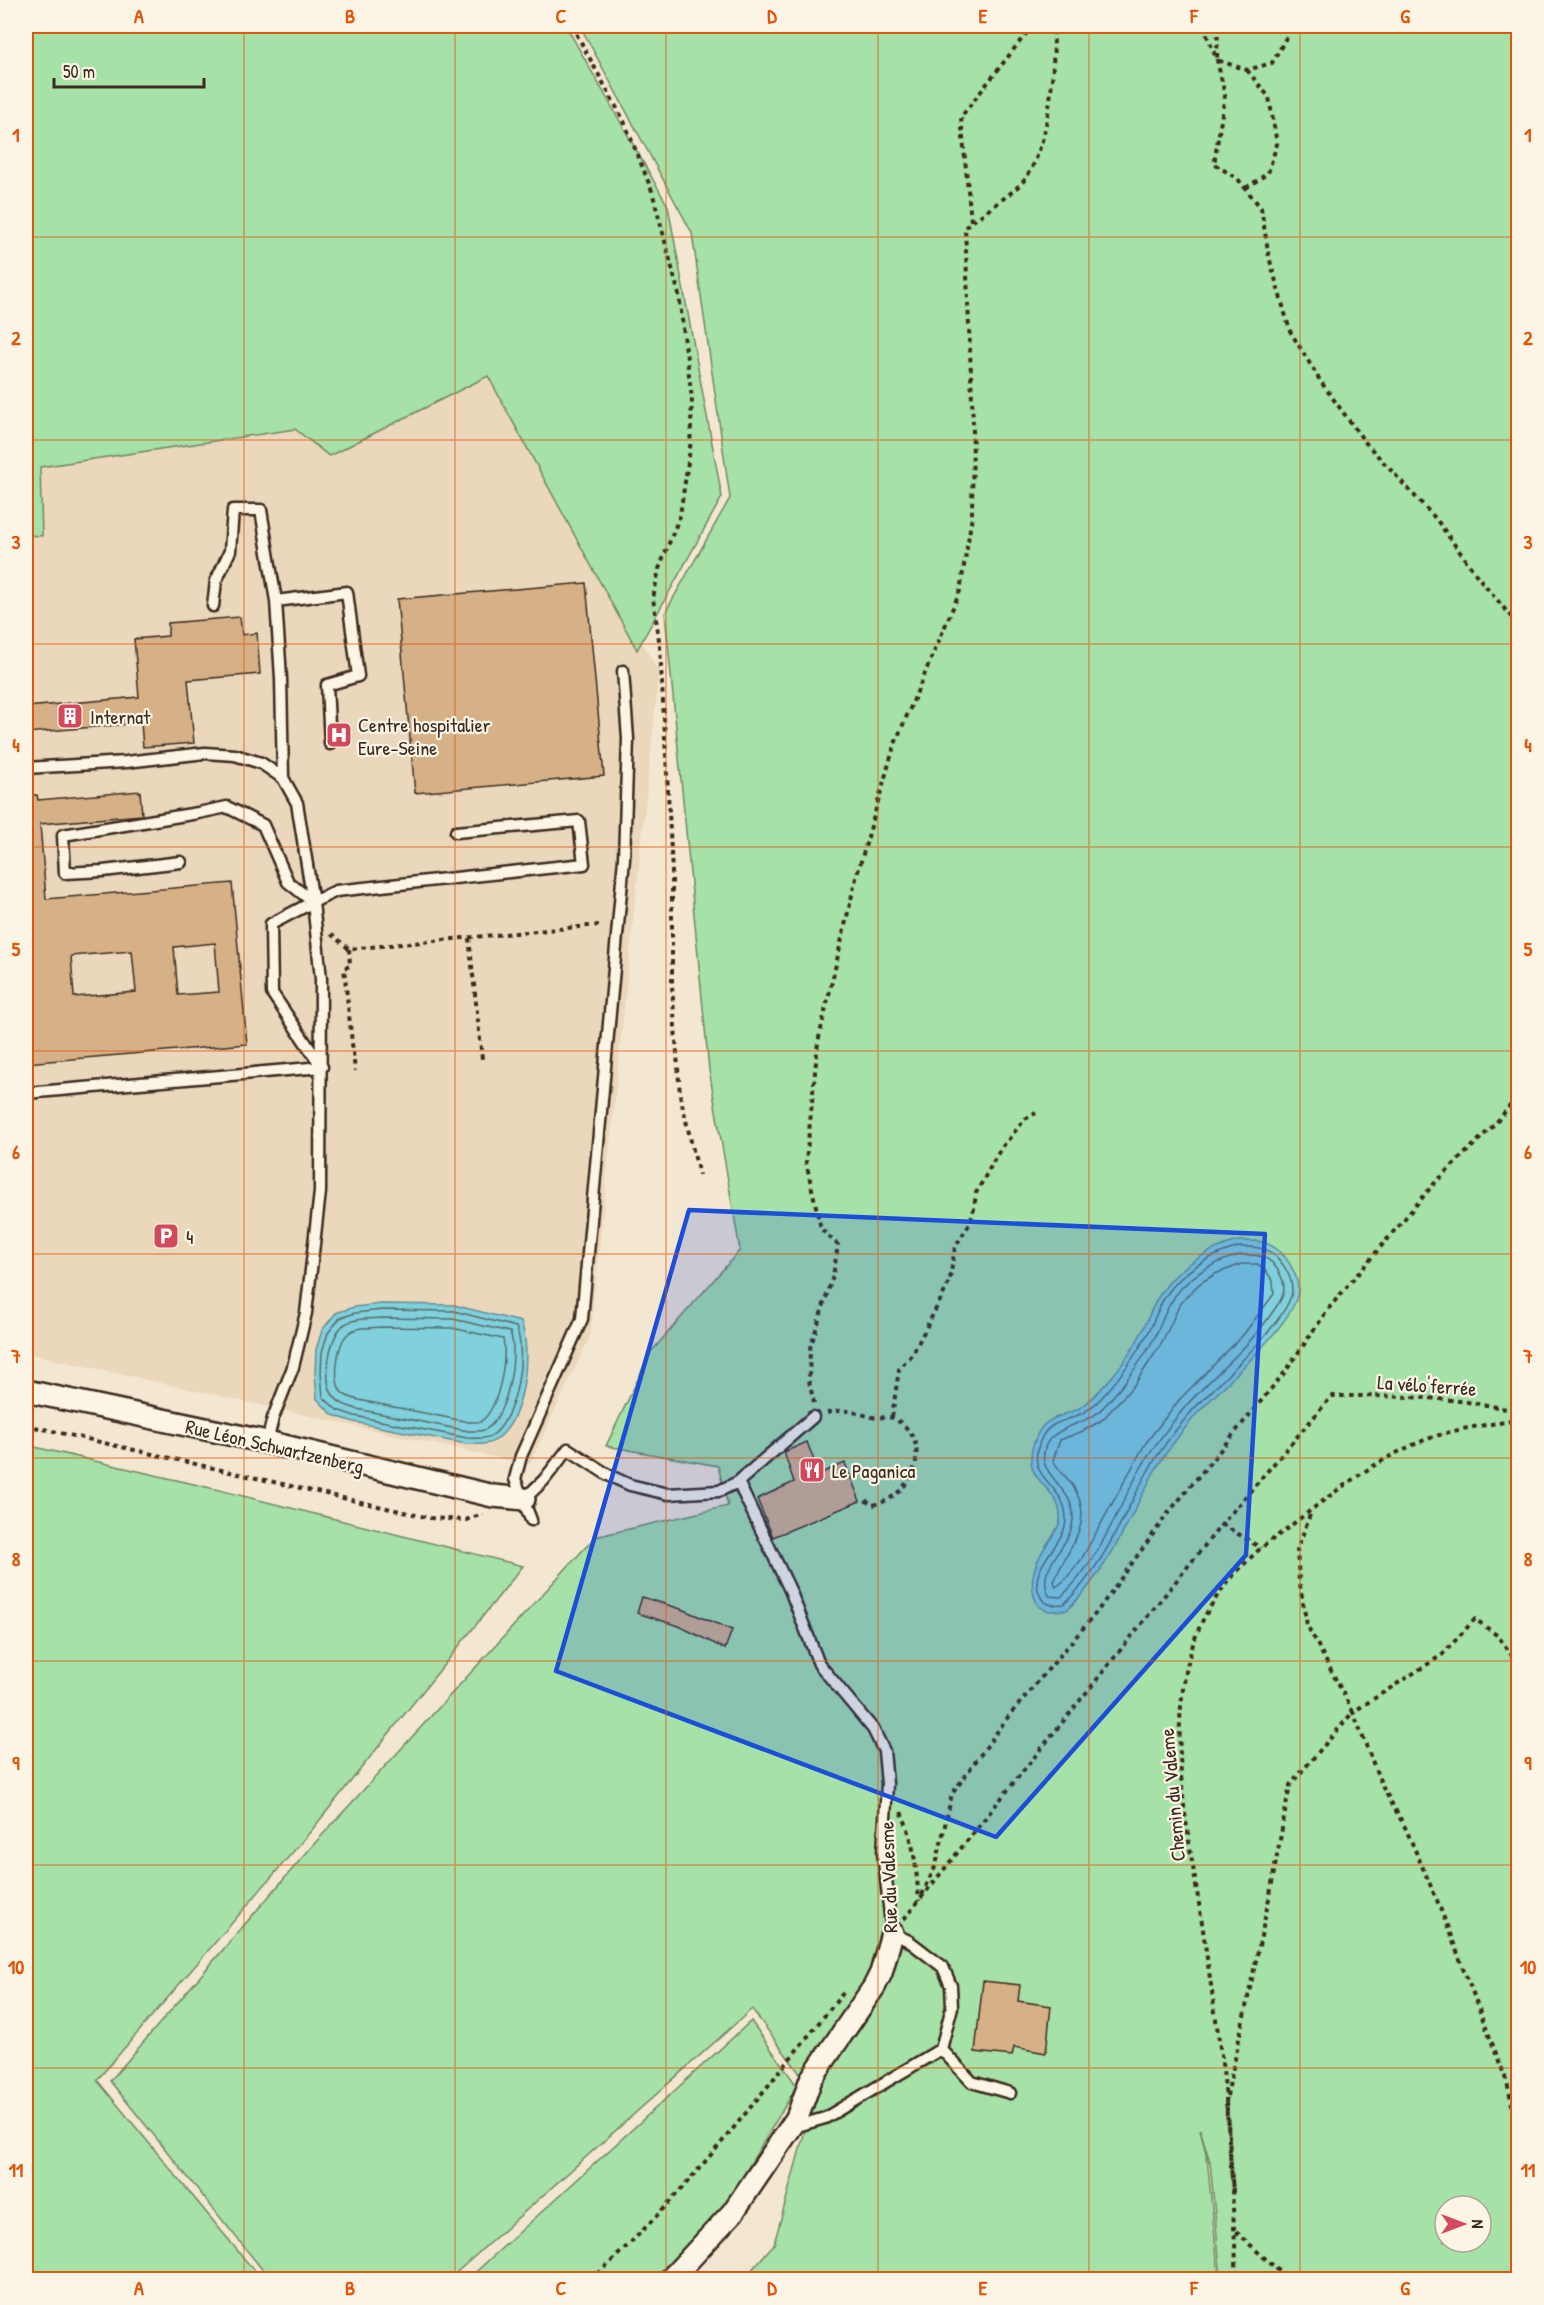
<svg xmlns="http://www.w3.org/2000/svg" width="1544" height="2305" font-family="'Patrick Hand',sans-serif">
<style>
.built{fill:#ebd7bc}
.green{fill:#a6e1a7;stroke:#708662;stroke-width:1.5;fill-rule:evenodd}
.water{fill:#80d0dd;stroke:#648e91;stroke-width:1.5}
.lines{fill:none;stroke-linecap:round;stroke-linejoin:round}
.shore{stroke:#576c6a;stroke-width:1.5}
.building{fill:#d6b188;stroke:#3b2a1e;stroke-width:1.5;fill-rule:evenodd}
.lane-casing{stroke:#3b2a1e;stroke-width:15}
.street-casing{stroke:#3b2a1e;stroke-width:26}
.path{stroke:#3b2a1e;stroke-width:4;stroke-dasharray:4.5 4.5;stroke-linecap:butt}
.lane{stroke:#fcf5e5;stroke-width:10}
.street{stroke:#fcf5e5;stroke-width:21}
.marked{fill:#1d4ed8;fill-opacity:0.2;stroke:#1d4ed8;stroke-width:4.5;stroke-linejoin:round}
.grid{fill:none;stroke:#df570d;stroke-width:1.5;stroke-opacity:0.55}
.labels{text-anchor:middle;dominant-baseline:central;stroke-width:4.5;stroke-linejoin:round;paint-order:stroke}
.poi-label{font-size:20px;fill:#3b2a1e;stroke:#fcf5e5;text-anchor:start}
.street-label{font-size:20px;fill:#3b2a1e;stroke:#fcf5e5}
.neatline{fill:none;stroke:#df570d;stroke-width:2}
.grid-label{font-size:20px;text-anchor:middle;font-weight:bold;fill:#df570d}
</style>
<rect width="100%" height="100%" fill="#f4e7d2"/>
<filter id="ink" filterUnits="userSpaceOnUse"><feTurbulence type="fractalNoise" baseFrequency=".0167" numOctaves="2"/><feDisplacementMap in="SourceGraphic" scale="12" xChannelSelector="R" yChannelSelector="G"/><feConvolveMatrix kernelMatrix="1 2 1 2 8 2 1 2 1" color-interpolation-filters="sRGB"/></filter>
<g filter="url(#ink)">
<path class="built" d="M294 26 659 672 590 1337 529 1465 26 1353V123Z"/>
<path class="green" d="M29 26H566L668 206 722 497 637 650 488 376 329 456 295 429 40 467 42 536 26 535V28Z
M580 26H1518V2279H1221L1210 2162 1200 2129 1207 2157 1219 2279H744L774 2244 815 2094 752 2009 449 2279H270L110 2081 314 1844 595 1537 728 1506 718 1466 606 1446 651 1352 740 1250 709 1070 665 613 730 498 692 233ZM1445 2206H1481V2242H1445Z
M26 1445 211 1488 523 1566 311 1831 97 2080 261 2279H26Z
M751 2021 797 2086 728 2201 654 2279H468Z"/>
<path class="water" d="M1238 1241C1249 1241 1261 1240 1270 1245 1285 1252 1298 1273 1298 1290 1298 1321 1217 1391 1195 1416 1180 1434 1163 1455 1152 1476 1127 1524 1107 1572 1067 1610L1049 1611 1039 1607C1026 1585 1034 1564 1047 1544 1052 1536 1059 1529 1060 1520 1063 1483 1014 1485 1037 1435 1044 1419 1058 1417 1073 1411 1083 1407 1091 1400 1098 1392 1116 1374 1132 1352 1143 1330 1149 1317 1153 1304 1161 1293 1179 1266 1208 1249 1238 1241Z
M381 1304 454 1305 521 1322C532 1352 525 1418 497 1439 488 1446 477 1444 466 1444L354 1422 333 1415 317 1399 315 1373 316 1350 322 1330 336 1313 354 1307Z"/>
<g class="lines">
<path class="shore" d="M1239 1247C1248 1247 1258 1246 1266 1250 1280 1256 1292 1275 1292 1290 1292 1318 1212 1389 1191 1412 1176 1429 1160 1450 1148 1471 1122 1517 1104 1567 1064 1604L1052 1605 1044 1602C1020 1569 1066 1547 1066 1519 1066 1481 1021 1481 1042 1437 1050 1422 1063 1422 1076 1416 1088 1412 1097 1403 1105 1394 1121 1376 1135 1356 1147 1335 1154 1323 1157 1309 1165 1297 1182 1271 1210 1255 1239 1247Z
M1240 1255C1247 1255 1256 1254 1263 1257 1275 1261 1287 1281 1283 1294 1282 1300 1277 1305 1274 1310 1250 1347 1214 1374 1185 1407 1170 1425 1154 1446 1142 1466 1116 1512 1099 1561 1061 1597L1049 1596C1034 1567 1072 1547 1073 1519 1075 1495 1052 1483 1044 1463 1039 1428 1076 1428 1096 1414 1105 1407 1113 1396 1121 1387 1133 1372 1145 1355 1155 1337 1160 1326 1164 1315 1170 1304 1184 1278 1212 1262 1240 1255Z
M1242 1264H1257L1264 1268 1273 1281 1274 1294 1243 1335 1179 1400 1145 1444 1081 1560 1065 1580 1056 1587 1054 1582C1066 1548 1097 1525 1073 1486 1067 1477 1058 1470 1053 1460L1060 1440 1083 1431 1102 1420 1135 1384 1163 1341 1179 1306 1187 1296 1199 1284 1215 1274Z
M382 1310 454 1311 516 1327C527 1353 517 1415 494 1434 486 1440 476 1438 467 1438L355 1416 337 1410 323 1397 321 1373 322 1352 328 1333 340 1318 355 1313Z
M382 1318 453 1319 510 1332C519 1353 507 1418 486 1429 481 1432 474 1431 468 1431L357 1409C347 1406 339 1404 333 1395 322 1381 329 1334 345 1324 355 1318 370 1319 382 1318Z
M382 1327 452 1328 503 1339C507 1360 499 1410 480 1422H469L359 1400C352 1398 342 1396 339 1388 334 1375 337 1342 349 1333 357 1326 372 1328 382 1327Z"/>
</g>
<path class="building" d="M586 583 604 776 415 793 397 599Z
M240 617 242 635 257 633 260 674 188 680 194 743 143 747 141 723 26 733V707L139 697 134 639 168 636V623Z
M140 791 142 815 40 824 46 899 232 883 247 1044 26 1063V1001L33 1000 29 960H26V795H37L38 800ZM215 943 219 992 178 995 174 947ZM132 951 136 992 74 997 71 956Z
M807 1442 819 1474 845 1463 860 1501 773 1537 757 1499 794 1482 784 1452Z
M642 1597 681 1609 732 1630 725 1649 679 1626 637 1613Z
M983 1981 1020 1985 1018 2001 1051 2006 1046 2053 1014 2047 1012 2056 975 2052Z"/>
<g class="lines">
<g class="lane-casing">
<path id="lane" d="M276 601 347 592 358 676 327 685 330 744
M213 606 216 581 230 551 233 510H261L276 601 281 678 283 778
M26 768 126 762 205 753 235 755 261 763 283 778 297 803 313 902 321 979 320 1192 306 1313 293 1367 273 1418 267 1442
M181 862 103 871 65 873 63 835 198 813 227 807 263 825 288 882 313 902 336 891 584 864 579 821 456 832
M26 1093 322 1067 272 993 271 924 313 902
M738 1482 790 1590 819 1664 873 1729 884 1751 887 1784 883 1853 892 1933 909 1941 943 1967 951 1986 952 2007 941 2049
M524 1499 544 1480 568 1449 608 1475 630 1485 668 1494 719 1491 738 1482 813 1417
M531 1520 515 1479 521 1456 582 1319 624 859 628 739 623 671
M794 2127 825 2118 941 2049 972 2082 1010 2093"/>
</g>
<g class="street-casing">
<path id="street" d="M26 1391 267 1442 493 1496 524 1499
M670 2280 733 2212 797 2118 811 2079 874 1987 881 1973 892 1933"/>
</g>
<path class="path" d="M572 26 624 121 652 191 679 295 692 399 690 449 680 515 659 569 653 598 660 647 668 792 672 872V986L680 1095 699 1175
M1203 26 1217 60 1225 95 1214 164 1238 179 1261 208 1269 257 1290 331 1321 382 1364 441 1436 519 1478 577 1518 625
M1218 26 1217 60 1247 70 1272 63 1287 36 1288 26
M1246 188 1268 173 1277 144 1269 97 1247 70
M971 221 961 117 1032 26
M331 934 349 949 599 925
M469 938 482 1059
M349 949 350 966 344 968 355 1071
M814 1403 809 1381 810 1348 833 1276 838 1245 821 1229 806 1162 818 1042 855 882 894 746 960 591 972 516 973 424 965 227C978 217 1018 190 1026 178 1051 140 1054 70 1054 26
M827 1413C847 1408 852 1412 872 1417 879 1419 888 1415 895 1419 936 1442 913 1497 873 1505L863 1499
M892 1417 899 1369 912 1355 945 1291 950 1279 955 1247 970 1223 974 1209 976 1193 1000 1150 1025 1119 1036 1113
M26 1425 430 1518 466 1520 483 1514
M1222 1524 1261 1548
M1518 1664 1498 1636 1475 1619 1442 1655 1353 1712 1382 1786 1405 1827 1439 1905 1507 2082 1518 2131
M901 1812C915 1841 916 1870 919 1901
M922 1895 936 1865 952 1794 1008 1717 1096 1613 1169 1512 1285 1372 1329 1308 1433 1185 1495 1124 1518 1096
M904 1919 1222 1524 1332 1396C1395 1396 1458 1396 1518 1412
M1227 2096 1270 1894 1290 1785 1353 1712 1307 1625 1299 1580 1297 1550 1311 1512
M1226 2102 1233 2192C1230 2154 1228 2116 1224 2079 1218 2029 1210 1980 1203 1930 1190 1839 1165 1742 1191 1651 1203 1608 1229 1577 1261 1548 1313 1510 1365 1463 1425 1440 1455 1428 1487 1425 1518 1420
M1232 2190 1237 2280
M1236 2232 1289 2280
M591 2280C686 2195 763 2090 844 1992"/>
<use href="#lane" class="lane"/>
<use href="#street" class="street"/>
</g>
</g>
<path class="marked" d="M689 1210 1265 1234 1246 1555 996 1837 556 1671Z"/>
<path class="grid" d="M244 26V2280M455 26V2280M666 26V2280M878 26V2280M1089 26V2280M1300 26V2280M26 237H1518M26 440H1518M26 644H1518M26 847H1518M26 1051H1518M26 1254H1518M26 1458H1518M26 1661H1518M26 1865H1518M26 2068H1518"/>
<defs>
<g id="building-square" transform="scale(1.35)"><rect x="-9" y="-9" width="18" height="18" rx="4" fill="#d1495b" stroke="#fcf5e5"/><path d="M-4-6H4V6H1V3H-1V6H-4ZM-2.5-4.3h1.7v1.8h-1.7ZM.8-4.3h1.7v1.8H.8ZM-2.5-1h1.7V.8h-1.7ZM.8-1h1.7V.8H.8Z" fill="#fff"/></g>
<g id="hospital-square" transform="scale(1.35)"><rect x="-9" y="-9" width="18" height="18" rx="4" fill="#d1495b" stroke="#fcf5e5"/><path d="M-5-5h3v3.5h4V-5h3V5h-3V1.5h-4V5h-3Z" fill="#fff"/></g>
<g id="parking-square" transform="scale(1.35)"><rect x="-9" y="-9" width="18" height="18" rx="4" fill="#d1495b" stroke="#fcf5e5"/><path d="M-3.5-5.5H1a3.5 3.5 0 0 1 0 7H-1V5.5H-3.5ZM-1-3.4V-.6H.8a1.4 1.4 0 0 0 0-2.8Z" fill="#fff"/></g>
<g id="restaurant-square" transform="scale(1.35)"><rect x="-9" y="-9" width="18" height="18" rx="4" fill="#d1495b" stroke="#fcf5e5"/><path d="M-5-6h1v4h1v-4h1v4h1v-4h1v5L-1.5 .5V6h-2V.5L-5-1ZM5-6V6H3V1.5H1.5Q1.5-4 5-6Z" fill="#fff"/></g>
</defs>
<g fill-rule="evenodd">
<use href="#building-square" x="70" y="716"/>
<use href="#hospital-square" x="339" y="735"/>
<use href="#parking-square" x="166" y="1236"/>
<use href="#restaurant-square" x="812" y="1470"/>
</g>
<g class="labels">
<g class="poi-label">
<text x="90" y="716">Internat</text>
<text x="358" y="724">Centre hospitalier<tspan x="358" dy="23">Eure-Seine</tspan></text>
<text x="186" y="1236">4</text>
<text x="832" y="1470">Le Paganica</text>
</g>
<g class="street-label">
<text transform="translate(1427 1385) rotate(4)">La vélo'ferrée</text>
<text transform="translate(275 1446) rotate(13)">Rue Léon Schwartzenberg</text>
<text transform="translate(1172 1795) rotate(-95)">Chemin du Valeme</text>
<text transform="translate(888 1877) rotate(-92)">Rue du Valesme</text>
</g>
</g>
<rect width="1544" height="2305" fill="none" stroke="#fcf5e5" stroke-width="66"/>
<g transform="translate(1463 2224) rotate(90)"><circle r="28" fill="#fcf5e5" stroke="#afa495" stroke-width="1.5"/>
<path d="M0-4.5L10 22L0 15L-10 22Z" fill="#d1495b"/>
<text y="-9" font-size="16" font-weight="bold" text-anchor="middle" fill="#3b2a1e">N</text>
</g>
<path d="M54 78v9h150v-9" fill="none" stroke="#3b2a1e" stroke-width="3"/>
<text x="63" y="78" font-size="18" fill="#3b2a1e" stroke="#fcf5e5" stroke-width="4.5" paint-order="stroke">50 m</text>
<rect x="33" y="33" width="1478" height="2239" class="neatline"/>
<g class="grid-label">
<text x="139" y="23">A</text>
<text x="350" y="23">B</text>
<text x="561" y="23">C</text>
<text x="772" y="23">D</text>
<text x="983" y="23">E</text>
<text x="1194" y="23">F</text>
<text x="1405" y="23">G</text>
<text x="16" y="142">1</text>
<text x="1528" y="142">1</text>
<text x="16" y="345">2</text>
<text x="1528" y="345">2</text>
<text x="16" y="549">3</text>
<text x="1528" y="549">3</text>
<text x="16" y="752">4</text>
<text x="1528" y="752">4</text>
<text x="16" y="956">5</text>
<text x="1528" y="956">5</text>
<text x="16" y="1159">6</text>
<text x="1528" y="1159">6</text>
<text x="16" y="1363">7</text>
<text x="1528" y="1363">7</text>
<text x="16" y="1566">8</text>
<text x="1528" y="1566">8</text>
<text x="16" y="1770">9</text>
<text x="1528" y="1770">9</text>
<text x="16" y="1974">10</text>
<text x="1528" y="1974">10</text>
<text x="16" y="2177">11</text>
<text x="1528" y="2177">11</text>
<text x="139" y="2295">A</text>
<text x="350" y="2295">B</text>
<text x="561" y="2295">C</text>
<text x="772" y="2295">D</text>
<text x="983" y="2295">E</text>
<text x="1194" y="2295">F</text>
<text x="1405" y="2295">G</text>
</g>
</svg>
